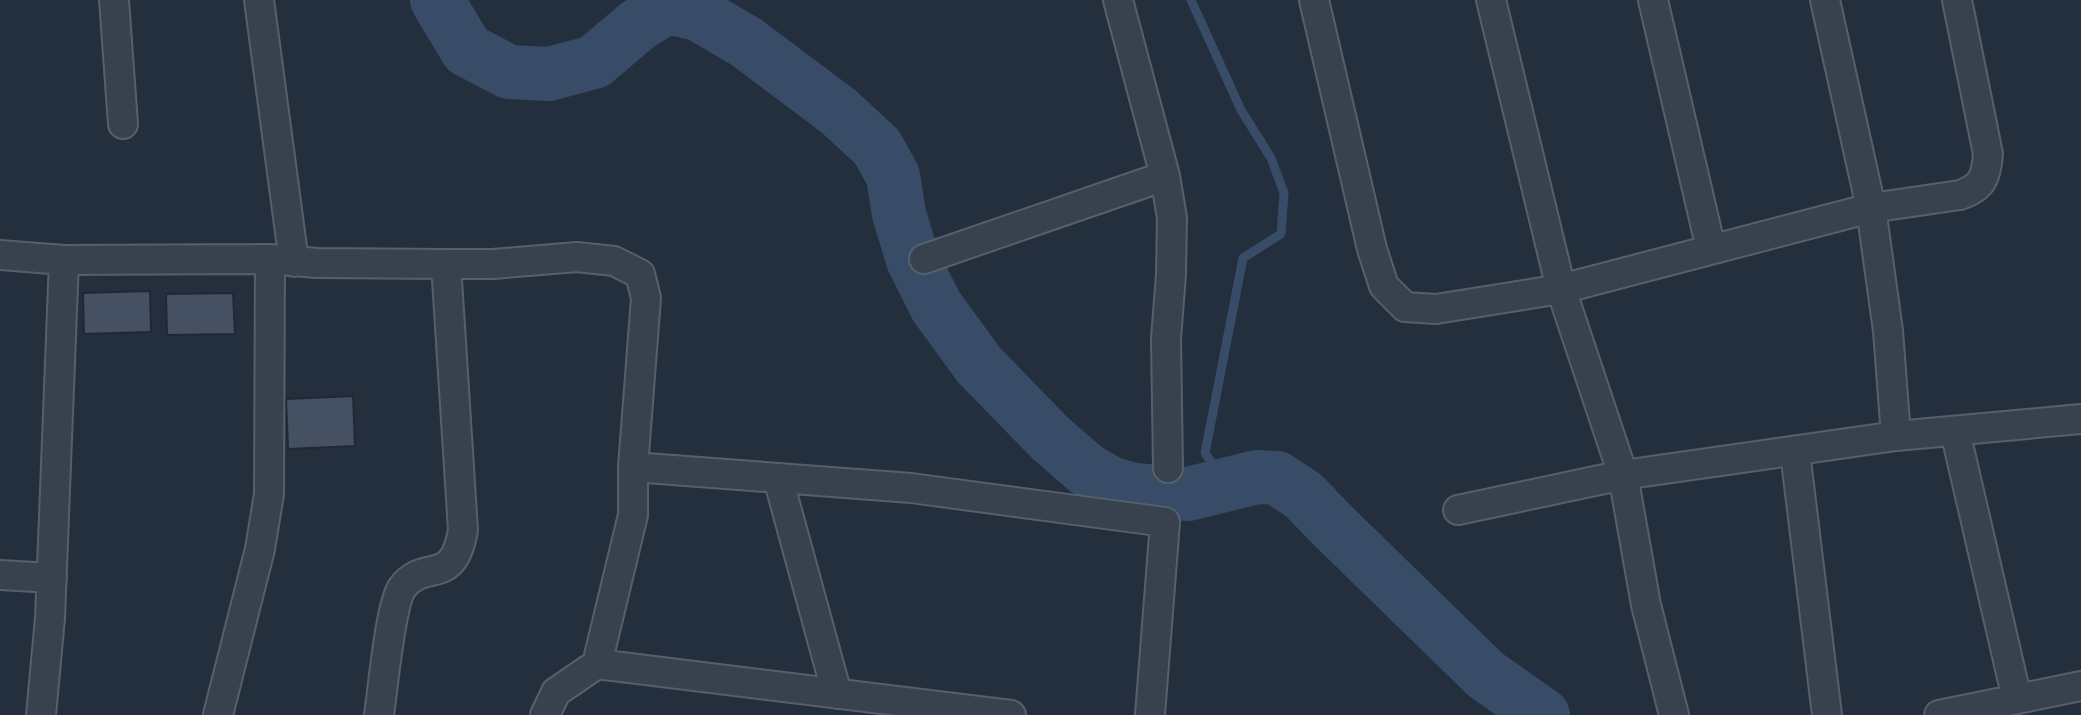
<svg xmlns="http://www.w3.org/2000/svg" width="2081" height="715" font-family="Montserrat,sans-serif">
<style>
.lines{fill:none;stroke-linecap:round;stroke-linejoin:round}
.stream{stroke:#394c67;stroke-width:9}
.river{stroke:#394c67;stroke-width:54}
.building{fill:#455162;stroke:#1f2835;stroke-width:2}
.minor-casing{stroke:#565f6c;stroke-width:32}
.minor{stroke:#38414e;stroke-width:28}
</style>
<rect width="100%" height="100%" fill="#242f3e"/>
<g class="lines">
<path class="stream" d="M1191 0 1241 110 1271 158 1284 193 1281 234 1243 258 1205 453 1216 469 1232 483"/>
<path class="river" d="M437 0 467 50 509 72 549 74 594 62 639 24 667 7 698 14 746 42 838 111 877 147 893 176 899 214 913 260 936 306 979 365 1050 438 1087 470 1112 484 1134 490 1188 494 1257 477 1277 478 1303 495 1333 526 1486 675 1543 715"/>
</g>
<path class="building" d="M150 291 151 332 84 334 83 293Z
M233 293 235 334 167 335 166 294Z
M353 396 355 446 288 449 286 399Z"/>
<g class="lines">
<g class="minor-casing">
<path id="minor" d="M114 0 123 124
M259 0 294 262
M1118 0 1165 176 1172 218 1171 274 1166 339 1168 468
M1314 0 1372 249 1384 286 1405 307 1436 309 1561 289 1871 208 1960 195C1983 187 1986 177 1988 154L1957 0
M1491 0 1561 289 1623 475 1646 605 1674 715
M1653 0 1711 249
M1825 0 1871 208 1888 331 1896 436
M0 255 64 260 270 259 317 263 446 264H493L577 257 614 261 640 274 646 298 633 467V515L597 664 1011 715
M924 259 1165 176
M1955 431 2017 699
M1795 452 1827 715
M633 467 911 488 1165 522 1150 715
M778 478 837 694
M1458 510 1623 475 1896 436 2081 419
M0 575 52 578
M41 715 50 618 64 260
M218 715 260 549 269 494 270 259
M379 715C383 689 390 606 402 588 425 557 453 589 463 530L446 264
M545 715 556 692 597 664
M1939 715 2081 686"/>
</g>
<use href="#minor" class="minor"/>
</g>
</svg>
